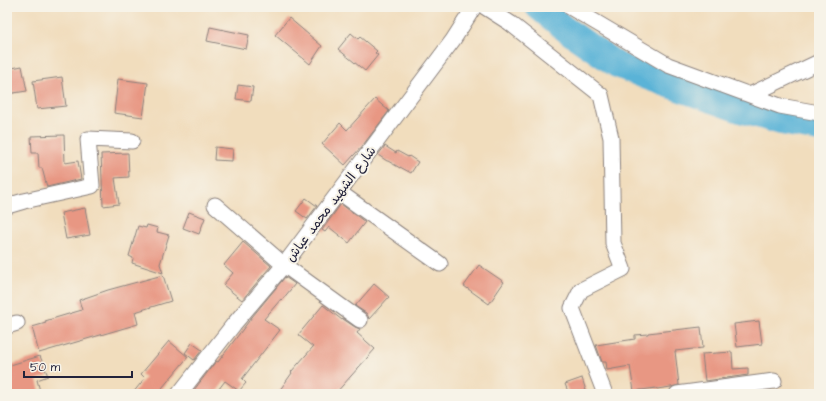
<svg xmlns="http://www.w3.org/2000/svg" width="826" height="401" font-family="'Architects Daughter','Playpen Sans Arabic',sans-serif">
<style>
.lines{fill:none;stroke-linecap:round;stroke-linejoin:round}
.river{stroke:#5ab3d7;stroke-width:26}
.building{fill:#e89783}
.minor-casing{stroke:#8a807c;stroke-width:17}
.minor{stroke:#fff;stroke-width:15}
.labels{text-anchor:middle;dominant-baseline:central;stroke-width:4;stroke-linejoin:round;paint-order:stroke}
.street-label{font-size:13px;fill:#22223b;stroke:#f7f3e8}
</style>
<rect width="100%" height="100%" fill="#f7f3e8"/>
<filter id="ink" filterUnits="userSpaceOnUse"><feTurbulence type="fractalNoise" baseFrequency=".025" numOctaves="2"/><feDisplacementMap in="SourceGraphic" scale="8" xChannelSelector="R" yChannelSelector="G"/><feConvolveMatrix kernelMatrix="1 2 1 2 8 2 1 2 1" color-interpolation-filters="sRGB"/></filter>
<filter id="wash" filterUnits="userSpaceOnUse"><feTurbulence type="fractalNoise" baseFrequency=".012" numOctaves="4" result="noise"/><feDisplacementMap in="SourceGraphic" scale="16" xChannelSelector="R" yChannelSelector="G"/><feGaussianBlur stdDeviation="0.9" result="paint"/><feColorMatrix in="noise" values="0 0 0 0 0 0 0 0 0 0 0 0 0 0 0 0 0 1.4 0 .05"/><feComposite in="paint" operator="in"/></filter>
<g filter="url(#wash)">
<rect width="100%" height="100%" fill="#f1ddbd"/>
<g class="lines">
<path class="river" d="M538 7 565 29 617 65 647 77 737 109 781 122 819 129"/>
</g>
<g id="blocks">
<path class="building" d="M289 18 322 46 310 64 275 35Z
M210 27 249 35 246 49 207 41Z
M351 33 358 39 360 37 377 51 375 53 378 55 365 71 338 49Z
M22 66 27 91 7 94V69Z
M62 77 66 106 37 109 33 81Z
M118 79 148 83 143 117 114 113Z
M238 85 253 87 251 101 236 99Z
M375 99 389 111 363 145 345 165 322 144 340 123 347 130Z
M64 135 65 163 78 161 81 179 47 187 42 168H39L38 153H32L31 136Z
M385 146 396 153 397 151 408 157 409 156 418 162 411 173 400 167V168L388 161H387L378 155Z
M215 147 233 149 232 161 214 160Z
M128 153 129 177 115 178 119 204 103 206 101 154Z
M306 198 317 206 307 219 296 211Z
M341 204 365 222 349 243 329 227 325 232 322 230Z
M85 208 90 235 66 239 61 213Z
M189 212 205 218 199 234 183 228Z
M147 225 158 228 157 232 169 235 160 264 163 273 132 263 133 258 129 256 138 226 146 228Z
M243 242 271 266 242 300 223 285 233 273 224 265Z
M479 265 504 282 489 304 464 286Z
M163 275 171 301 135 312 138 324 39 353 32 327 46 323 45 321 82 310 79 300 108 290Z
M285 277 295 284 282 300 281 299 264 319 280 330 242 379 246 383 239 391 225 381 215 394H191L216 361 218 362 252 317Z
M374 284 389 297 369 319 368 316 366 313 355 306Z
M323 305 342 320 343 319 355 327 360 329 357 333 375 349 335 394H277L292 373 291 372 313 347 298 335Z
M759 321 762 344 737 347 734 324Z
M701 327 703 348 675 351 679 385 671 387 657 389 656 388 634 391 630 366 607 370 606 362H602L596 345 635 339V335L648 334V333Z
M169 341 188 357 157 394H132L145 378 141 374Z
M192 343 202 350 194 360 185 353Z
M732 352 733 369 748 368V375L705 381 702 354Z
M40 356 48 376 37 380 40 391 29 394H7V366Z
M582 378 587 394H569L565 384Z"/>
</g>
</g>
<g filter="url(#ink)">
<use href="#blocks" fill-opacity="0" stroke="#8a807c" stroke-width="1"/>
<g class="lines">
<g class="minor-casing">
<path id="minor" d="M485 7 510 23 601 95 611 138 613 243 623 269 581 290 572 308 605 394
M570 7 668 65 780 106 819 113
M750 95 819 62
M339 192 440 264
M215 205 284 265 360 320
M7 206 24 201 92 186 88 139 132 141
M7 326 17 323
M179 394 234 324 284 265 453 40 474 7
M677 394 774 381"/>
</g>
<use href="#minor" class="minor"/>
</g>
</g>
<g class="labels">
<g class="street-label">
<text transform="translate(331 204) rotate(-53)">شارع الشهيد محمد عياش</text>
</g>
</g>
<rect width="826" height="401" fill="none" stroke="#f7f3e8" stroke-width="24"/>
<path d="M24 371v6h108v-6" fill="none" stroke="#22223b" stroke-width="2"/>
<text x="30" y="371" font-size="12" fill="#22223b" stroke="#f7f3e8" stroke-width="3" paint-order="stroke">50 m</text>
</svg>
